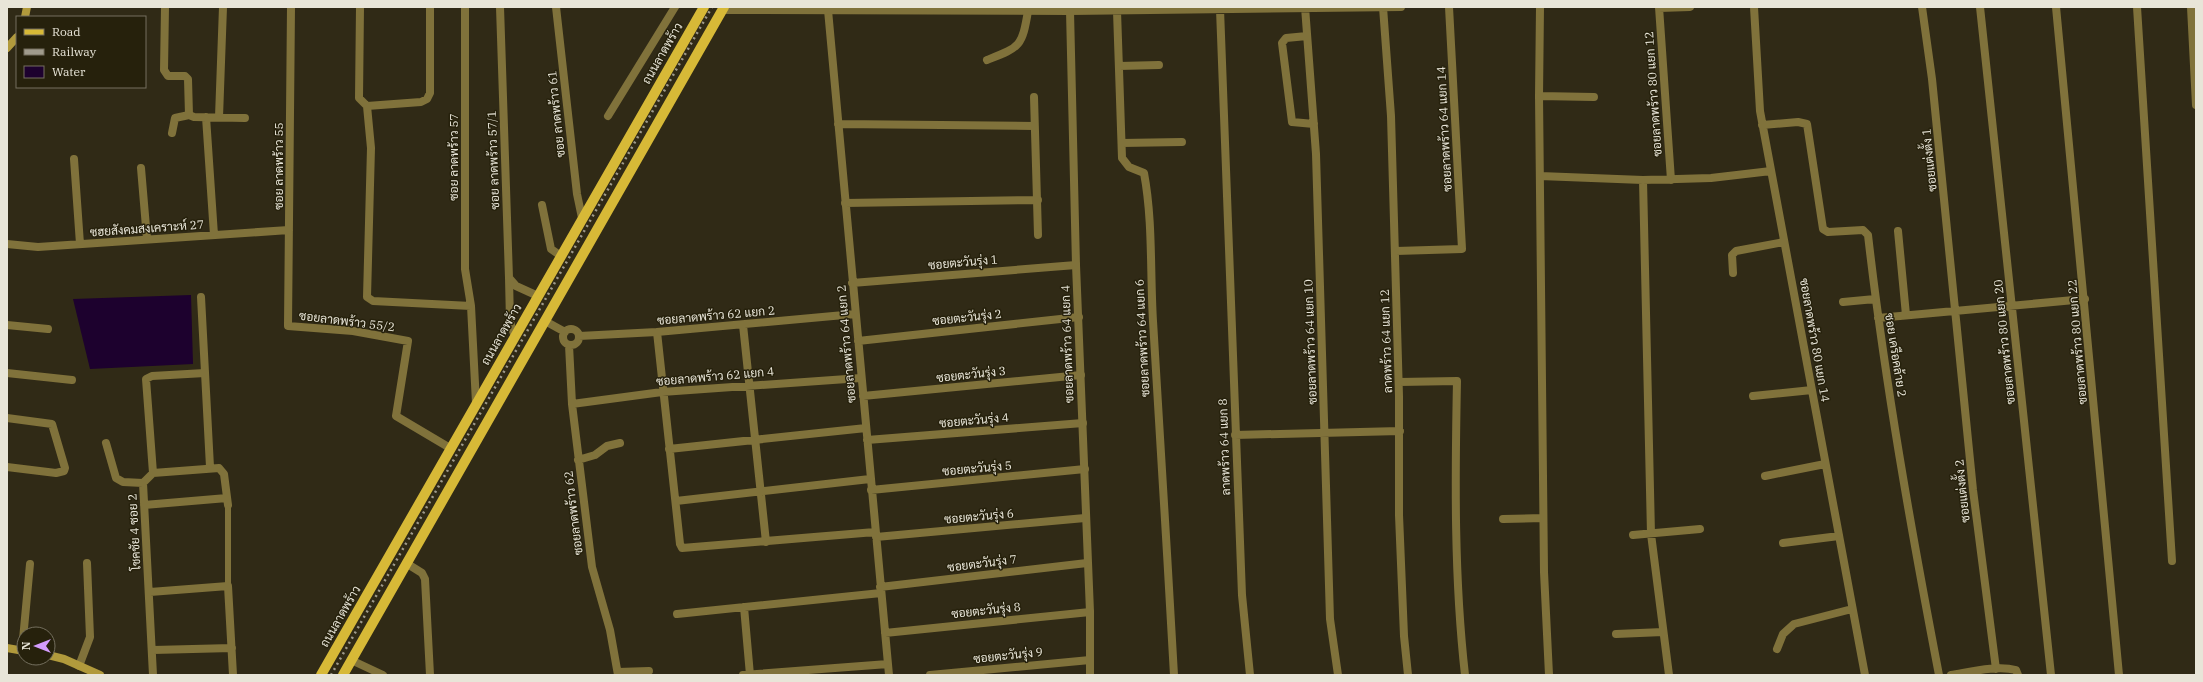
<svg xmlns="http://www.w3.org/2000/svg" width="2203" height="682" font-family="'IBM Plex Serif',Sarabun,serif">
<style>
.water{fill:#1d012e}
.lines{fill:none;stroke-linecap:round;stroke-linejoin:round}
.pedestrian{stroke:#80723b;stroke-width:6}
.minor{stroke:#80723b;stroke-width:8}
.tertiary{stroke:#80723b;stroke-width:8}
.secondary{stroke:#b19a3c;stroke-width:8}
.primary{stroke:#d7b937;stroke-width:10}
.rail{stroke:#a09b8c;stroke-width:2.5;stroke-dasharray:2 4;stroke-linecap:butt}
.labels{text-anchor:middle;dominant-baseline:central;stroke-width:3;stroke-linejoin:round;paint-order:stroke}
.street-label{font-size:12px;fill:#e8e5d8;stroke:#26210c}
</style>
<rect width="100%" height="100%" fill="#302a16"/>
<path class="water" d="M191 295 193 364 90 369 73 299Z"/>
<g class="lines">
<path class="pedestrian" d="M228 505V586"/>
<path class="minor" d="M165 7 164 70 168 76H185L188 79 189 115 194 117 245 118
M291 7 288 326 353 331 408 341 396 416 450 448
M360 7 359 98 367 106 371 148 367 297 373 301 471 306
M465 7V269L471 306 476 403
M500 7 509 278 516 286 538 296
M556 7 577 194 582 218
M1305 7 1316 154 1330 619 1338 675
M1383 7 1391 116 1399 396V515L1404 636 1408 675
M1540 7 1539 96 1544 572 1549 675
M1659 7 1671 180
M1754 7 1760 111 1865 675
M1922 7 1932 79 1973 490 1996 669
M1980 7 2051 675
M2137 7 2172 561
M2191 7 2196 105
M1659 8 1690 7
M1220 9 1242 595 1250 675
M828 10 889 675
M1070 11 1401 7
M1117 11 1122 158 1129 167 1144 173C1153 221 1150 272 1153 321 1161 439 1167 557 1174 675
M1307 36 1286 38 1282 43 1292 122 1314 124
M987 60C1020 47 1022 47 1028 11
M1119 66 1159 65
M1539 96 1594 97
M1034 97 1038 235
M367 106 421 102 427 99 430 93V7
M608 116 675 7
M206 117 214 235
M219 117 223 7
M838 124 1034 126
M1762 125 1798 122 1807 124 1823 229 1828 232 1863 230 1868 235C1885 383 1911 529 1939 675
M172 133 175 118 189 115
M1122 143 1182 142
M74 159 80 244
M141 168 147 239
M1540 176 1643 180 1711 178 1771 171
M1643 180 1651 534 1669 675
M845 203 1038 200
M542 205 551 249 561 256
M1898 231 1906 315
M7 244 38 247 289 230
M1396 251 1462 249 1449 7
M1733 273 1732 255 1736 251 1784 242
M509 278 510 322 515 337
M852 283 1076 265
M201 297 210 467
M1843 302 1875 299
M1878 318 2085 299
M545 321 565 332
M7 325 48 329
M743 325 766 542
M563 337a8 8 0 1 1 16 0a8 8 0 1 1-16 0Z
M657 332 680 544 682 548 875 532
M579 336 657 332 855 314
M858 341 1079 317
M569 345 572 404 592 567 610 630 618 675
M7 373 72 380
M1399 382 1457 381C1455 479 1454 577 1465 675
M863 396 1081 375
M1753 396 1812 390
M572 404 662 392 861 378
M7 418 52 424 65 468 64 471 56 473 7 467
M1235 435 1400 431
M867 440 1083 423
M106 443 116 478 123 482 143 483
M669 449 866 428
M578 460 595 455 607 446 620 443
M153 473 146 379 152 376 205 373
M1765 476 1825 464
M871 490 1085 469
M676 501 870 479
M144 505 227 498
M1503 519 1543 518
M1633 535 1700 529
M876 537 1085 518
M1783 543 1839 536
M406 563 422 573 425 579 430 675
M880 587 1087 563
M150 592 228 586 233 675
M744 607 750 675
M677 614 881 593
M885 633 1090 612
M1616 634 1663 632
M1777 649 1783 634 1794 624 1852 609
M22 650 30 564
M153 650 232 648
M351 660 383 675
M79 666 90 637 87 563
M618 672 649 671
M153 675 143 483 153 473 219 468 224 474 228 505
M743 675 888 664
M930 675 1090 660
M1951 675C1970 672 1997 665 2016 670L2018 675"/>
<path class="tertiary" d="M2056 7 2119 675
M723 10 1070 11 1076 265 1090 612V675"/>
<path class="secondary" d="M25 17 27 7
M7 48 17 37
M7 648 24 651
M48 655 64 659 100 675"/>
<path class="primary" d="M321 675 704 7
M343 675 724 7"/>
<path class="rail" d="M331 675 712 7"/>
</g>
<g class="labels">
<g class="street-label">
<text transform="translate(662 53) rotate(-60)">ถนนลาดพร้าว</text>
<text transform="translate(1653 94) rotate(-94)">ซอยลาดพร้าว 80 แยก 12</text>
<text transform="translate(556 114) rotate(-96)">ซอย ลาดพร้าว 61</text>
<text transform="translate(1444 129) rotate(-93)">ซอยลาดพร้าว 64 แยก 14</text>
<text transform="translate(453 157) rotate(-90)">ซอย ลาดพร้าว 57</text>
<text transform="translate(493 160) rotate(-92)">ซอย ลาดพร้าว 57/1</text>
<text transform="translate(1929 160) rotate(-96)">ซอยแต่งตั้ง 1</text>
<text transform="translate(278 166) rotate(-90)">ซอย ลาดพร้าว 55</text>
<text transform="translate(147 228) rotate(-4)">ซฮยสังคมสงเคราะห์ 27</text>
<text transform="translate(963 262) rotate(-5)">ซอยตะวันรุ่ง 1</text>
<text transform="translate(716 315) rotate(-5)">ซอยลาดพร้าว 62 แยก 2</text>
<text transform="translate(967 317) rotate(-6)">ซอยตะวันรุ่ง 2</text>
<text transform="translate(347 321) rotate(7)">ซอยลาดพร้าว 55/2</text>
<text transform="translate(501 334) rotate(-60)">ถนนลาดพร้าว</text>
<text transform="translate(1142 338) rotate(-93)">ซอยลาดพร้าว 64 แยก 6</text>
<text transform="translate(1815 340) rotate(80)">ซอยลาดพร้าว 80 แยก 14</text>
<text transform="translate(1386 341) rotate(-92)">ลาดพร้าว 64 แยก 12</text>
<text transform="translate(1310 342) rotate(-92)">ซอยลาดพร้าว 64 แยก 10</text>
<text transform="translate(2004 342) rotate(-96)">ซอยลาดพร้าว 80 แยก 20</text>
<text transform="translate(2077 342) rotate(-95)">ซอยลาดพร้าว 80 แยก 22</text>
<text transform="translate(846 344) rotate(-95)">ซอยลาดพร้าว 64 แยก 2</text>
<text transform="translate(1067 344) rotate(-92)">ซอยลาดพร้าว 64 แยก 4</text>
<text transform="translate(1896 355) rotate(81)">ซอย เครือคล้าย 2</text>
<text transform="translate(971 374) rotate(-6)">ซอยตะวันรุ่ง 3</text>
<text transform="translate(715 376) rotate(-5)">ซอยลาดพร้าว 62 แยก 4</text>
<text transform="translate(974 420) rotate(-5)">ซอยตะวันรุ่ง 4</text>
<text transform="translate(1224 447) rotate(-92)">ลาดพร้าว 64 แยก 8</text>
<text transform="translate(977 468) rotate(-5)">ซอยตะวันรุ่ง 5</text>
<text transform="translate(1962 491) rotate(-96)">ซอยแต่งตั้ง 2</text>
<text transform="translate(573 513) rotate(-97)">ซอยลาดพร้าว 62</text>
<text transform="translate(979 516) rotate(-5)">ซอยตะวันรุ่ง 6</text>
<text transform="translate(134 532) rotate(-93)">โชคชัย 4 ซอย 2</text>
<text transform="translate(982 563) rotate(-7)">ซอยตะวันรุ่ง 7</text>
<text transform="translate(986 610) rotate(-6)">ซอยตะวันรุ่ง 8</text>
<text transform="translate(340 616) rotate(-60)">ถนนลาดพร้าว</text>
<text transform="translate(1008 655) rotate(-6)">ซอยตะวันรุ่ง 9</text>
</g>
</g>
<rect width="2203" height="682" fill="none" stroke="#e8e5d8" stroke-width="16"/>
<rect x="16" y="16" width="130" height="72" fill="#26210c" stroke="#746f5e"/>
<rect x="24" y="29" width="20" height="6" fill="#d7b937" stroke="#746f5e"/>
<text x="52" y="36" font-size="12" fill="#e8e5d8">Road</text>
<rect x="24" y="49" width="20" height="6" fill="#a09b8c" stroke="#746f5e"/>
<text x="52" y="56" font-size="12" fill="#e8e5d8">Railway</text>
<rect x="24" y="66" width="20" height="12" fill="#1d012e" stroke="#746f5e"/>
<text x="52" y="76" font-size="12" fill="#e8e5d8">Water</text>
<g transform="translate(36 646) rotate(270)"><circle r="19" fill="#26210c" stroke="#746f5e"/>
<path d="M0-3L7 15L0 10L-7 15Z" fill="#d39cfc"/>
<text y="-6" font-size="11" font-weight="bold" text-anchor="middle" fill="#e8e5d8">N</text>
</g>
</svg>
